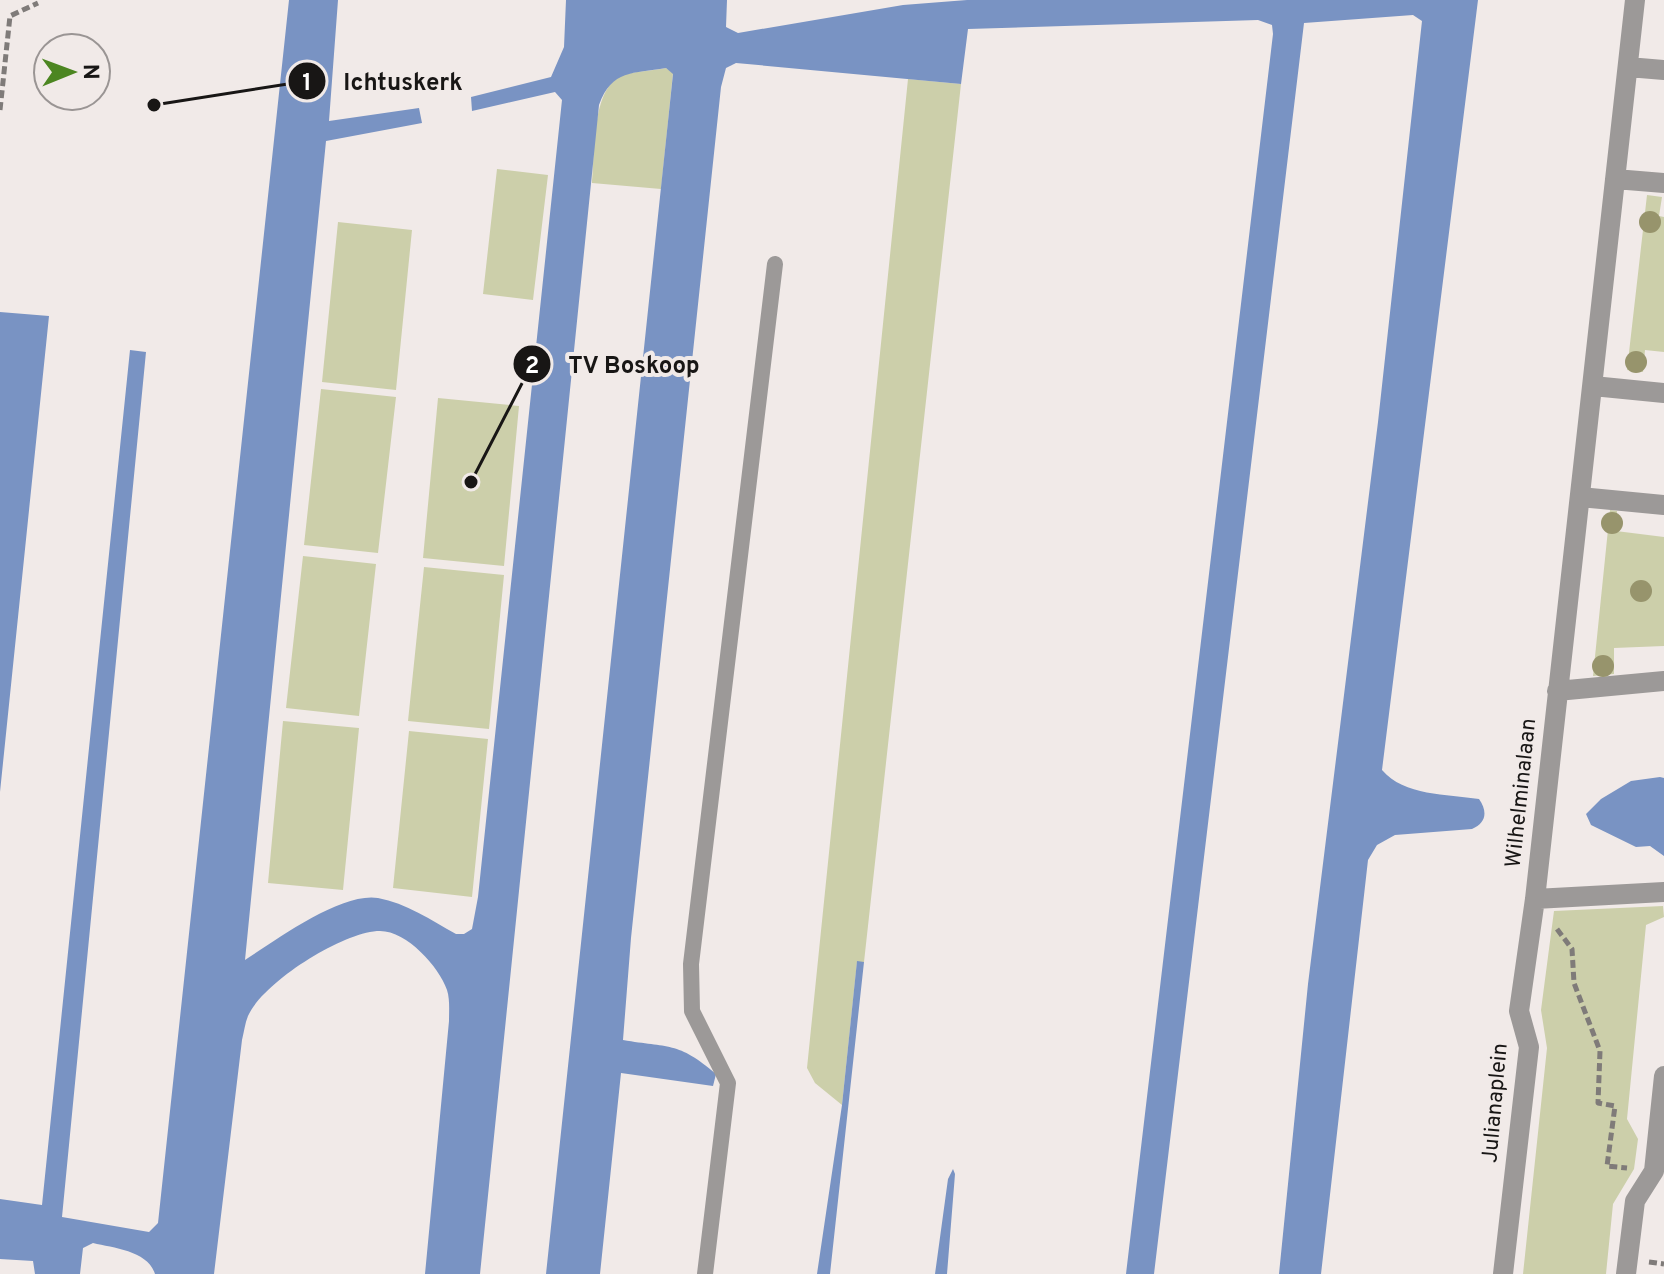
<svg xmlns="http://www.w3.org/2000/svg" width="1664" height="1274" font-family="Overpass,sans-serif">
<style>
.green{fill:#cccfaa}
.water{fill:#7993c3}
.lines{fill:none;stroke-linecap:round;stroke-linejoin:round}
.path{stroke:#7f7b79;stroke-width:5;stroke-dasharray:8 4;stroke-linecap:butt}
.service{stroke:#9c9998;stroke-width:16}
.minor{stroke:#9c9998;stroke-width:20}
.tree{fill:#97946c}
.labels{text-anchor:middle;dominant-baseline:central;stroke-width:8;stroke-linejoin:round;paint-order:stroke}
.street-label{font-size:22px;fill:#181615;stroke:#f1eae8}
.leader{fill:none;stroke:#181615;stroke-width:3}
.callout-dot{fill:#181615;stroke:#f1eae8;stroke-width:3}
.mark-label{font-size:24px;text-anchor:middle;font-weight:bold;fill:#fff}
.callout-label{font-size:24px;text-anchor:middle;font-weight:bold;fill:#181615;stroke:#f1eae8;stroke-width:8;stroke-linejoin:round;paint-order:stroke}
</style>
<rect width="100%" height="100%" fill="#f1eae8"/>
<path class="green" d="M666 68 673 73 661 189 592 183C595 154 591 87 623 75 635 71 652 71 666 68Z
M908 79 961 84 864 962H857L842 1105 815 1083 807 1068Z
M497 169 548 175 533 300 483 294Z
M1647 195 1662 197 1659 216 1664 217V352L1645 350 1643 372 1627 370Z
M338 222 412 230 396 390 322 382Z
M321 389 396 397 378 553 304 545Z
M438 398 519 406 504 566 423 558Z
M1610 510 1617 511 1616 531 1664 537V646L1614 648V674L1593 676Z
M303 556 376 564 359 716 286 708Z
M424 567 504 575 489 729 408 721Z
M283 721 359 728 343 890 268 883Z
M409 731 488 739 472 897 393 888Z
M1663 906 1664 917 1646 925 1627 1119 1638 1139 1634 1169 1613 1204 1606 1274H1523L1547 1048 1541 1010 1554 911Z"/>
<path class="water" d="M289 0H338L329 121 419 108 422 123 326 141 245 960C276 940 341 892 378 898 406 903 431 920 456 934H464L472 929 478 897 562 100 555 92 472 111 471 97 551 77 564 47 566 0H727L726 27 738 33 903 5 967 0H1478L1382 770C1404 796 1447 794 1479 799 1488 812 1486 823 1472 829L1395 835 1377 845 1368 860 1321 1274H1279L1308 984 1378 422 1422 21 1413 15 1304 23 1154 1274H1126L1273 34 1272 25 1258 20 968 29 961 84 736 63 726 68 721 87 631 938 623 1040C668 1048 678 1041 716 1074L713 1086 621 1073 600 1274H546L673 74 666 68C633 74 612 69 599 105L480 1274H425L449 1021C449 1012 450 999 447 990 439 967 407 931 380 931 344 931 263 982 248 1016 245 1023 244 1032 242 1040L214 1274H155C148 1251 114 1248 93 1243L83 1248 80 1274H35L33 1261 0 1259V1199L42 1205 130 350 146 352 62 1217 149 1232 158 1223Z
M0 312 49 316 0 792Z
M1660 777 1664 778V856L1650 846 1636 847 1591 825 1586 814 1601 799 1631 781Z
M857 961 864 962 830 1274H817L842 1105Z
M953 1169 955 1174 947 1274H935L948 1179Z"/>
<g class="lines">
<path class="path" d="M0 110 10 16 38 3
M1557 929 1572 949 1574 983 1600 1051 1598 1103 1615 1106 1607 1166 1627 1168
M1649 1262 1664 1264"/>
<path class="service" d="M705 1274 728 1083 692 1011 691 964 775 264"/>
<path class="minor" d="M1628 67 1664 70
M1615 179 1664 183
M1593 386 1664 393
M1580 497 1664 505
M1557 691 1664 681
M1535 899 1664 892
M1503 1274 1529 1047 1519 1011 1535 899 1635 0
M1626 1274 1635 1201 1654 1171 1664 1076"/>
</g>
<g class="tree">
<circle cx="1650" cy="222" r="11"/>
<circle cx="1636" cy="362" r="11"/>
<circle cx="1612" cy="523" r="11"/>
<circle cx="1641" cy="591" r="11"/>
<circle cx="1603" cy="666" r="11"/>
</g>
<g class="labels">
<g class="street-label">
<text transform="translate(1522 793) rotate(-84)">Wilhelminalaan</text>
<text transform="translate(1496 1103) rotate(-85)">Julianaplein</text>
</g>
</g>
<path class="leader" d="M154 105L307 81M471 482L532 364"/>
<g class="callout-dot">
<circle cx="154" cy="105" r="8"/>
<circle cx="471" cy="482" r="8"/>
<circle cx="307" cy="81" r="20"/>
<circle cx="532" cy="364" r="20"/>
</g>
<g class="mark-label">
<text x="307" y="90">1</text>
<text x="532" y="373">2</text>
</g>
<g class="callout-label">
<text x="403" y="90">Ichtuskerk</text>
<text x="634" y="373">TV Boskoop</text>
</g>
<g transform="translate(72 72) rotate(89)"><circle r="38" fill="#f1eae8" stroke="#9a9594" stroke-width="2"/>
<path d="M0-6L14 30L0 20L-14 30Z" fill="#4c8621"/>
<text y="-12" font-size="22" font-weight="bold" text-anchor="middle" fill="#181615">N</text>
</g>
</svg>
